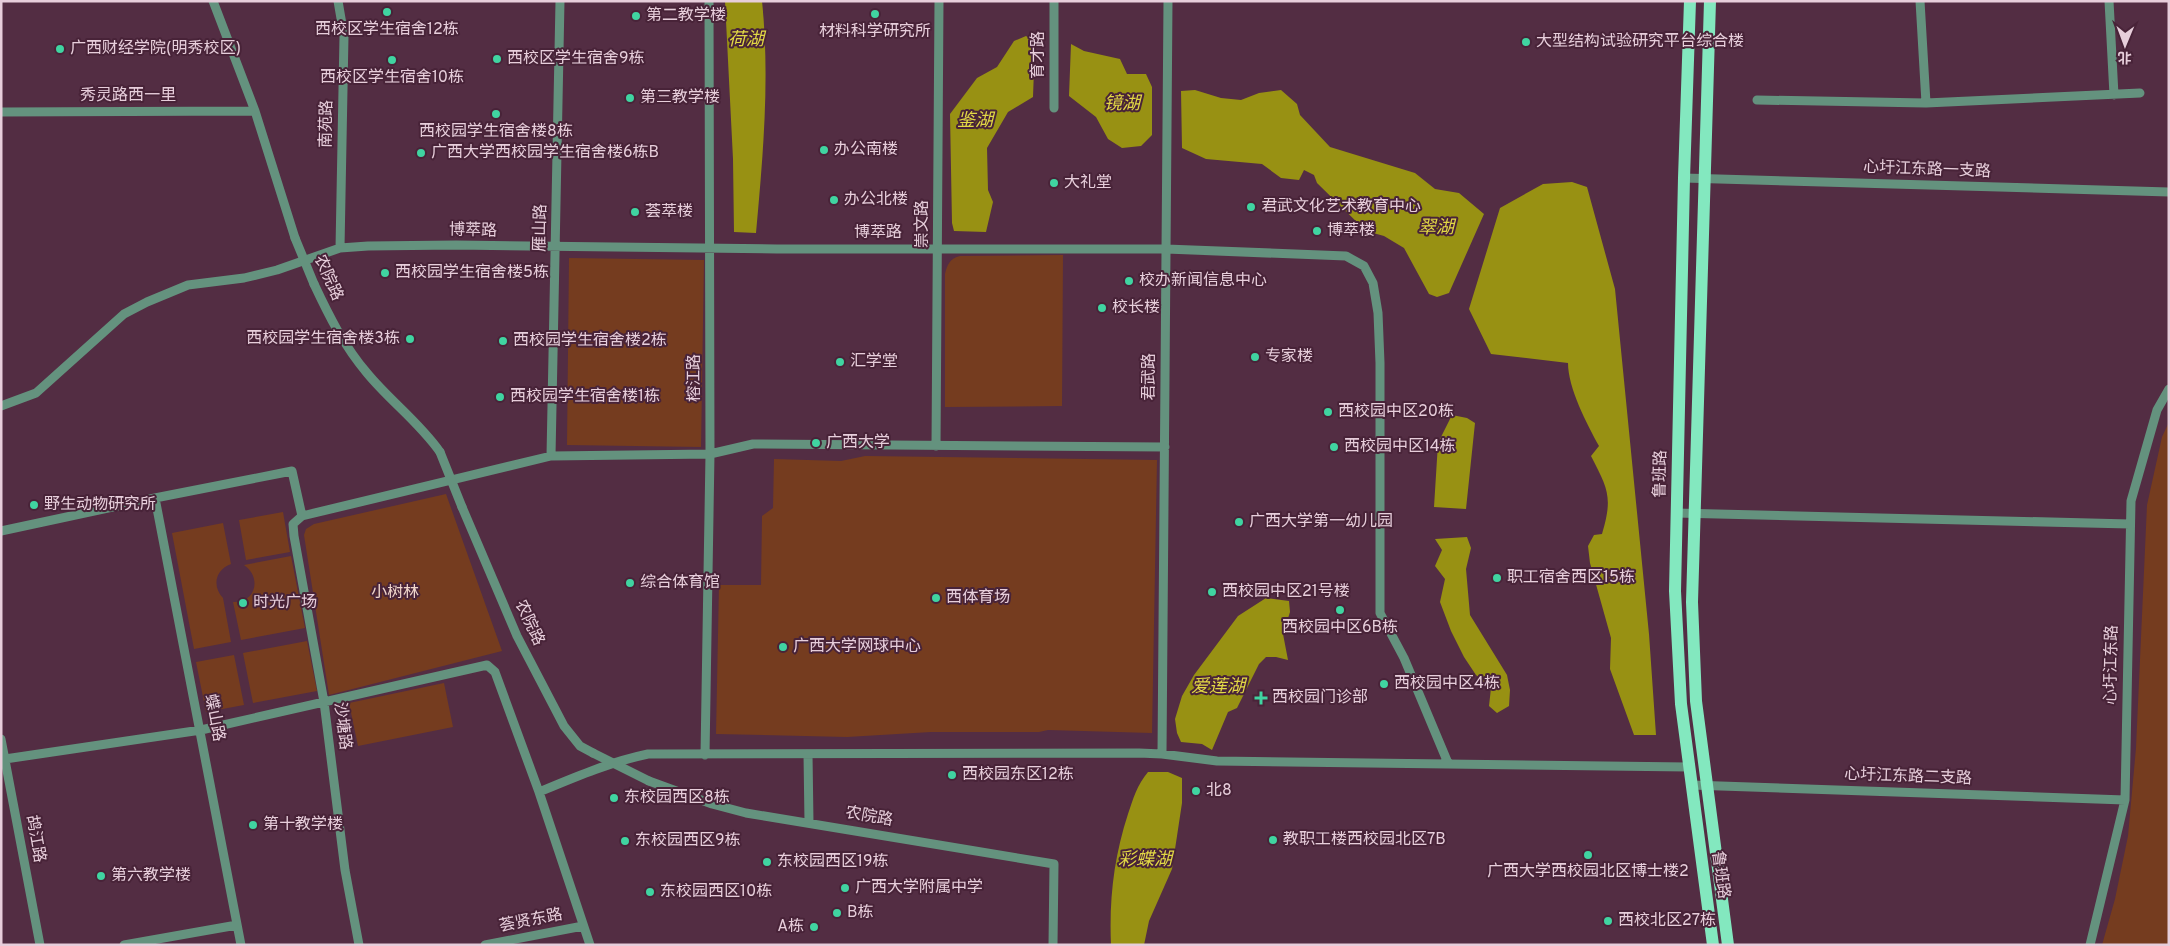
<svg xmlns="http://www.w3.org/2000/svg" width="2170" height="946" font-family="Overpass,'Noto Sans SC',sans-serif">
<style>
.green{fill:#753c1f}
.water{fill:#989113}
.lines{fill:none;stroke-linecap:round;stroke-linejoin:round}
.minor{stroke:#64927e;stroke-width:9}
.major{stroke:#83e8bf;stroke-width:12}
.minor-bridge{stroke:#64927e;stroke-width:9}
.poi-dot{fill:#40d4a1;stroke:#482338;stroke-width:2}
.labels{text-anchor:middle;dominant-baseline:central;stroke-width:4;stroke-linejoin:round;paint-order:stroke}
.poi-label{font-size:16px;fill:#e7cedb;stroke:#482338;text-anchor:start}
.street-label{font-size:16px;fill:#e7cedb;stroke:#482338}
.park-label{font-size:16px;fill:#f0d6cb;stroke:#482338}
.water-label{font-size:18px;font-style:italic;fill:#e2d945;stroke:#482338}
</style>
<rect width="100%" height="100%" fill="#532d43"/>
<path class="green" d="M1063 255 1062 406 945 407V274C947 265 950 258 960 256Z
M569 258 704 260 701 447 567 445Z
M2169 422V945H2102L2115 899 2128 836 2136 748 2147 505 2162 437Z
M865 456 1157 460 1152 733 1048 730 1039 732H931L847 737 716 734 719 585H761L762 516 773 508 774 459 841 461Z
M446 494 502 651 329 695 304 535 306 529 314 524Z
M283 512 290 552 246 560 239 520Z
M223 523 231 564C215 570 212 586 223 598L231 642 194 649 172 533Z
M291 556 305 628 241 640 233 602C256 603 262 577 244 565Z
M307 641 317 691 253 703 243 653Z
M234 655 244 705 206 712 196 662Z
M444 683 453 727 358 746 349 703Z"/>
<path class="water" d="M725 1H762C770 78 763 156 756 233L734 232 733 159Z
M1026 36 1035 42 1033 97 1008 112 987 148 988 190 993 202 986 232 954 231 952 223 950 114 977 78 997 67 1014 41Z
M1071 44 1084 51 1120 59 1127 74H1146L1152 87V135L1141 146 1122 148 1108 139 1096 117 1069 96Z
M1195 90 1221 98 1241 100 1259 93 1281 90 1297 104 1300 115 1330 147 1415 173 1435 189 1459 193 1484 214 1449 293 1437 297 1429 294 1404 248 1384 236 1366 231 1317 183 1314 175 1304 170 1299 180 1281 178 1262 164 1206 159 1182 148 1181 91Z
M1572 182 1587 187 1615 289 1649 634 1656 735H1634L1610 669 1611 638 1590 563 1588 546 1594 535 1602 534C1613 497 1608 489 1591 456L1599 446C1587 424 1568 388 1568 363L1491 354 1469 309 1500 208 1543 184Z
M1452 415 1467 418 1475 423 1466 509 1434 507 1438 443Z
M1467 537 1471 548 1466 569 1470 615 1507 675 1510 690 1509 706 1497 713 1489 706 1491 688 1476 675 1464 657 1451 631 1440 602 1445 579 1435 566 1442 550 1435 539Z
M1266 598 1289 601 1290 612 1283 634 1288 660 1276 657H1266L1259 664 1237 708 1228 712 1212 750 1202 744 1181 742 1177 733 1175 719 1182 696 1194 675 1238 616Z
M1148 772H1168L1182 778V803L1172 869 1149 921 1144 945H1111C1109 899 1114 857 1128 814 1133 799 1137 785 1148 772Z"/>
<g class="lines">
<path class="minor" d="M213 1 255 111 295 238
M338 1 344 36 340 248
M1054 1V108
M1920 1 1926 103
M2109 1 2114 95
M1757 100 1926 103 2140 93
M1 112 255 111
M1684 178 2169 192
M314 284C329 316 344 346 367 373 390 401 419 422 440 452
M1 406 36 393 124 314 147 302 188 285 244 278 277 270 340 248 368 246 456 245 777 249H1166L1346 256 1364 266 1373 283 1378 313 1380 363V613L1404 658 1448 763
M936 446 939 1
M551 456 560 1
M155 498 241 945
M462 507 517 636 564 726 580 746 593 753
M1676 513 2130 524
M302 516 293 524 294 536 324 702 345 870 359 945
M1 531 155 498 292 471 302 516 551 456 710 454 753 444 1165 447
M1 739 40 945
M808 754 809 822
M1162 754 1168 1
M705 755 710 454 709 1
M5 759 201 730 487 665 495 672 539 792 590 945
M649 781 712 804 746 813 1054 864 1053 945
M1691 785 2125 800
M539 792C575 777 610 762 648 754L1139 753 1162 754 1217 761 1688 767
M124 945 237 925
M485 945 583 926
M2090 945 2125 800 2131 501 2157 410 2169 389"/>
<path class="major" d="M1690 1 1684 178 1675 591 1681 704 1713 945
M1710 1 1692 602 1696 701 1728 945"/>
<path class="minor-bridge" d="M295 238 314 284
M440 452 462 507
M593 753 649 781"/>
</g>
<g class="poi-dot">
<circle cx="387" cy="12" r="5"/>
<circle cx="875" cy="14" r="5"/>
<circle cx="636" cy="16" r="5"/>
<circle cx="1526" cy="42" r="5"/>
<circle cx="60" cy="49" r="5"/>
<circle cx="497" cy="59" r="5"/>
<circle cx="392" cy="60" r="5"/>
<circle cx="630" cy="98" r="5"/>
<circle cx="496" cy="114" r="5"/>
<circle cx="824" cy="150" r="5"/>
<circle cx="421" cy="153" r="5"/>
<circle cx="1054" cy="183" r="5"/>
<circle cx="834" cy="200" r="5"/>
<circle cx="1251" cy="207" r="5"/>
<circle cx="635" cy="212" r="5"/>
<circle cx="1317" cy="231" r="5"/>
<circle cx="385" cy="273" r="5"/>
<circle cx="1129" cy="281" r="5"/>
<circle cx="1102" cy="308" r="5"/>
<circle cx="410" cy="339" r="5"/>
<circle cx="503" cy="341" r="5"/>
<circle cx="1255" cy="357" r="5"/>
<circle cx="840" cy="362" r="5"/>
<circle cx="500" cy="397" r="5"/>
<circle cx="1328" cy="412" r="5"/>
<circle cx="816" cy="443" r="5"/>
<circle cx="1334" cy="447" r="5"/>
<circle cx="34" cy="505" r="5"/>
<circle cx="1239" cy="522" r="5"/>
<circle cx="1497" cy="578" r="5"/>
<circle cx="630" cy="583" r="5"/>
<circle cx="1212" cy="592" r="5"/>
<circle cx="936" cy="598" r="5"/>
<circle cx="243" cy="603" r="5"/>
<circle cx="1340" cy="610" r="5"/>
<circle cx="783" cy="647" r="5"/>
<circle cx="1384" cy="684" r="5"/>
<path d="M1258.5 690.5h5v5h5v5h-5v5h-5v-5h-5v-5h5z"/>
<circle cx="952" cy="775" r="5"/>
<circle cx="1196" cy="791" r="5"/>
<circle cx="614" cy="798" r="5"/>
<circle cx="253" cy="825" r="5"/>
<circle cx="1273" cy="840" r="5"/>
<circle cx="625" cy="841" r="5"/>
<circle cx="1588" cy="855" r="5"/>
<circle cx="767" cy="862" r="5"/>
<circle cx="101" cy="876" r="5"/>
<circle cx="845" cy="888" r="5"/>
<circle cx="650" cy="892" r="5"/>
<circle cx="837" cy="913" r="5"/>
<circle cx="1608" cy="921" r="5"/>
<circle cx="814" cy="927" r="5"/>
</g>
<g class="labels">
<g class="poi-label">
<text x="646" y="16">第二教学楼</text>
<text x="387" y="30" text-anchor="middle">西校区学生宿舍12栋</text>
<text x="875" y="32" text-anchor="middle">材料科学研究所</text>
<text x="1536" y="42">大型结构试验研究平台综合楼</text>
<text x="70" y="49">广西财经学院(明秀校区)</text>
<text x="507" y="59">西校区学生宿舍9栋</text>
<text x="392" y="78" text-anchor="middle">西校区学生宿舍10栋</text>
<text x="640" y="98">第三教学楼</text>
<text x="496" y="132" text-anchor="middle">西校园学生宿舍楼8栋</text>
<text x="834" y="150">办公南楼</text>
<text x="431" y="153">广西大学西校园学生宿舍楼6栋B</text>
<text x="1064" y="183">大礼堂</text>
<text x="844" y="200">办公北楼</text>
<text x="1261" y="207">君武文化艺术教育中心</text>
<text x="645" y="212">荟萃楼</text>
<text x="1327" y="231">博萃楼</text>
<text x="395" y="273">西校园学生宿舍楼5栋</text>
<text x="1139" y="281">校办新闻信息中心</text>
<text x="1112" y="308">校长楼</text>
<text x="400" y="339" text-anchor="end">西校园学生宿舍楼3栋</text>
<text x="513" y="341">西校园学生宿舍楼2栋</text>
<text x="1265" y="357">专家楼</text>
<text x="850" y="362">汇学堂</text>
<text x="510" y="397">西校园学生宿舍楼1栋</text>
<text x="1338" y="412">西校园中区20栋</text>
<text x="826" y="443">广西大学</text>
<text x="1344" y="447">西校园中区14栋</text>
<text x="44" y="505">野生动物研究所</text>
<text x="1249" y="522">广西大学第一幼儿园</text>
<text x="1507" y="578">职工宿舍西区15栋</text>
<text x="640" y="583">综合体育馆</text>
<text x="1222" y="592">西校园中区21号楼</text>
<text x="946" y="598">西体育场</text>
<text x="253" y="603">时光广场</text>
<text x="1340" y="628" text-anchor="middle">西校园中区6B栋</text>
<text x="793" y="647">广西大学网球中心</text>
<text x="1394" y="684">西校园中区4栋</text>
<text x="1272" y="698">西校园门诊部</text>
<text x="962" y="775">西校园东区12栋</text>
<text x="1206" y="791">北8</text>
<text x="624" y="798">东校园西区8栋</text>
<text x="263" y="825">第十教学楼</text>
<text x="1283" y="840">教职工楼西校园北区7B</text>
<text x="635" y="841">东校园西区9栋</text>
<text x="777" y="862">东校园西区19栋</text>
<text x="1588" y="872" text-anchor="middle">广西大学西校园北区博士楼2</text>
<text x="111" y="876">第六教学楼</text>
<text x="855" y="888">广西大学附属中学</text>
<text x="660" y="892">东校园西区10栋</text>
<text x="847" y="913">B栋</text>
<text x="1618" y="921">西校北区27栋</text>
<text x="804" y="927" text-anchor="end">A栋</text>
</g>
<g class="street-label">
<text transform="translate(1039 55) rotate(-90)">育才路</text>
<text x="128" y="96">秀灵路西一里</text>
<text transform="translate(327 124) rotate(-89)">南苑路</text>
<text transform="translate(1927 170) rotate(2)">心圩江东路一支路</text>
<text transform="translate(923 224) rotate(-90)">崇文路</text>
<text transform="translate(541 228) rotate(-89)">雁山路</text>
<text transform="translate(473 231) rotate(1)">博萃路</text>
<text x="878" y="233">博萃路</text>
<text transform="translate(328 278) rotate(66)">农院路</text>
<text transform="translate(1150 377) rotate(-90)">君武路</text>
<text transform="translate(695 378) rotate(-90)">榕江路</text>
<text transform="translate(1661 474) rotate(-89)">鲁班路</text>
<text transform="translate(529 623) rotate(65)">农院路</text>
<text transform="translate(2112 665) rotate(-89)">心圩江东路</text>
<text transform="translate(214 718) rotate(79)">蝶山路</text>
<text transform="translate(342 726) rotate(83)">沙塘路</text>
<text transform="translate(1908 777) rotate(2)">心圩江东路二支路</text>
<text transform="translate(869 817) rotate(10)">农院路</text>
<text transform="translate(35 839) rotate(80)">鸪江路</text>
<text transform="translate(1720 875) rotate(82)">鲁班路</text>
<text transform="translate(531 921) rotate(-11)">荟贤东路</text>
</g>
<g class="park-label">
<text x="395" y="593">小树林</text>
</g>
<g class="water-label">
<text x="746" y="40">荷湖</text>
<text x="1122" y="104">镜湖</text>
<text x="975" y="121">鉴湖</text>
<text x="1436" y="228">翠湖</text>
<text x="1218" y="687">爱莲湖</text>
<text x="1145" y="860">彩蝶湖</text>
</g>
</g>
<rect width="2170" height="946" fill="none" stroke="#e7cedb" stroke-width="5"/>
<g transform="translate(2125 45) rotate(181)" stroke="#482338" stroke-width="4" paint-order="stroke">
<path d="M0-4L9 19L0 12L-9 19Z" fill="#e7cedb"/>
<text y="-8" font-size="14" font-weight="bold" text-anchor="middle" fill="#e7cedb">北</text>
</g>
</svg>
